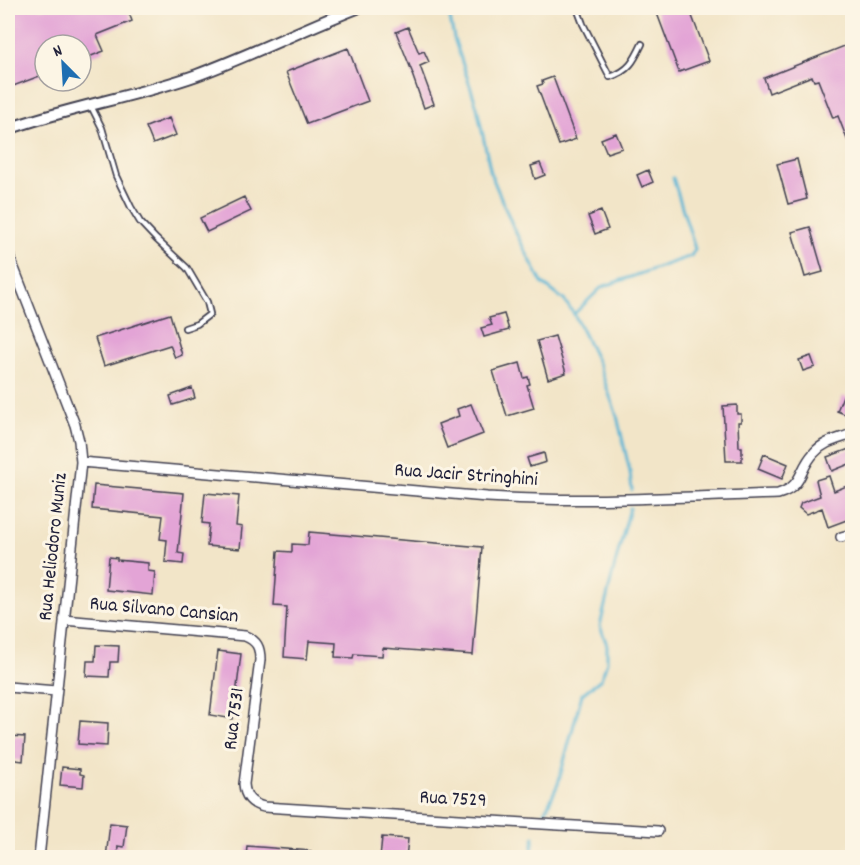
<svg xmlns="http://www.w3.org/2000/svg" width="860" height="865" font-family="Dekko,sans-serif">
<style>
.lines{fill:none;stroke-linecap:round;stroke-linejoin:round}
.stream{stroke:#55b4d4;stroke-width:3}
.building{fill:#e3a4d6}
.service-casing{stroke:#413f50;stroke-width:8}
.minor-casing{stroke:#413f50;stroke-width:12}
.tertiary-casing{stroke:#413f50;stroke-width:14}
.service{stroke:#fff;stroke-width:4.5}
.minor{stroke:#fff;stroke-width:9}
.tertiary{stroke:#fff;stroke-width:10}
.labels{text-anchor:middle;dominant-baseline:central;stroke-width:6;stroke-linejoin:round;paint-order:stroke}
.street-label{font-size:20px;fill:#22223b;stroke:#fcf5e5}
</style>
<rect width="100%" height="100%" fill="#fcf5e5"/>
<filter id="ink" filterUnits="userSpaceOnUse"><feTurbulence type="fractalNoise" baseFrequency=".0167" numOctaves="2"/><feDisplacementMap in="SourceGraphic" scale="12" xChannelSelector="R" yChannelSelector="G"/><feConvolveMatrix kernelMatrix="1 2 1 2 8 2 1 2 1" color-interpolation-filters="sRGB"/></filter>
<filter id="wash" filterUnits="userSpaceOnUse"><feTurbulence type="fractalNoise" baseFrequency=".008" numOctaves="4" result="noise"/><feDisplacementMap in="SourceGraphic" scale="24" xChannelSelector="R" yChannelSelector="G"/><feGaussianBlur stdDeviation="1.35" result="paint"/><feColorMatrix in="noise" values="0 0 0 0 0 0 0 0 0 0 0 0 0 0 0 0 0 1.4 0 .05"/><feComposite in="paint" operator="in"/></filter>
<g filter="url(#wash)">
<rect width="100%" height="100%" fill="#f2e5c8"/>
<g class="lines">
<path class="stream" d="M448 8 454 38 477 107 491 174 514 229 542 283 564 300 574 314 598 363 617 416 630 472 632 490
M574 314 602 287 691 256 695 249 673 178
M545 812 558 784 582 694 601 679 607 662V645L600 626 614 568 630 508
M531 858 534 837
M805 858 852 851"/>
</g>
<g id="blocks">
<path class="building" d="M8 8H127L132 21 97 35 104 51 81 60V45H45V74L8 88Z
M655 8H689L709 61 679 72Z
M408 27 419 53 424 51 429 62 420 66 434 104 424 108 412 74H413L396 32Z
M852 43V152L838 116 833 118 818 80 814 81 812 76 769 93 764 78Z
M348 48 368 101 307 124 286 72Z
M553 77 576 139 559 145 537 86 543 84 542 81Z
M169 118 176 135 153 144 146 127Z
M616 133 622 148 607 153 601 139Z
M797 159 807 199 788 204 777 164Z
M540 163 545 175 535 179 531 166Z
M648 170 653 182 642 187 637 175Z
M244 197 251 211 207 232 200 218Z
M601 211 608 229 595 234 588 216Z
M810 227 823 272 805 277 792 232Z
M170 314 182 355 175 358 170 345 104 366 95 338Z
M504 314 509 330 484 337 481 328 492 325 489 318Z
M555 336 566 373 548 379 537 341Z
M811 356 815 367 803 371 799 360Z
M520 363 524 378 528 377 530 384 527 385 534 408 507 416 493 371Z
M192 388 195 398 173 405 170 396Z
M843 396 852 399V417L837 411Z
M471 404 483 434 447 448 438 424 459 416 457 409Z
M737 405V414H741V422H738L739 447H742V461H726L723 406Z
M852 448V463L832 471 827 457Z
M544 453 546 462 530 467 527 458Z
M764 454 788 464 782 479 758 469Z
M829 476 834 491 852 484V518L828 527 822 508 806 514 799 508 801 503 820 496 816 480Z
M94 485 184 493 178 553 184 554 183 564 165 562 167 540 160 539 163 516 92 509Z
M205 493 239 496 236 526 242 527 240 549 207 546 209 524 202 523Z
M309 532 482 547 473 655 383 648 382 656 354 654 353 658 335 657 336 643 309 641 307 659 284 657 287 607 274 606 278 551 292 552V544L308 545Z
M109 557 117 558V560L148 563V571L155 572 153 595 106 590Z
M96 645 119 646 118 662H110L109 677 86 676 87 661H95Z
M218 651 241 654 233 719 210 715Z
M80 721 108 723 107 746 78 744Z
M9 736 25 737 23 761 8 759Z
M62 767 80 769V774L84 775 83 787 60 785Z
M110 823 127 825 124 847 118 846 117 858H106Z
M382 837 408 839 406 858H380Z
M247 846 311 851V858H246Z"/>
</g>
</g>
<g filter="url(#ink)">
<use href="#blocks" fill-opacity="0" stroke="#413f50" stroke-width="1.5"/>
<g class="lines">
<g class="service-casing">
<path id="service" d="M577 8 583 24 610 77C629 71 634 61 642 44
M91 106 102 128 116 176 131 207 140 222 156 239 187 268 207 302 210 314 197 324 185 328"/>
</g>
<g class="minor-casing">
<path id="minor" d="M8 253 75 425 79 441 81 462 39 858
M81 462 487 497C584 503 681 497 778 494 804 486 798 470 814 453 824 441 839 439 852 434
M841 537 852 534
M64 620 245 636C257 641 260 647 260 660L244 784C245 797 251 804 264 807L658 831
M8 687 56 691"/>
</g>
<g class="tertiary-casing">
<path id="tertiary" d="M8 129C69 107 135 97 197 75 251 55 303 29 357 8"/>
</g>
<use href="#service" class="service"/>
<use href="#minor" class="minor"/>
<use href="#tertiary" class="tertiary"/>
</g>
</g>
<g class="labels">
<g class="street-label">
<text transform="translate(466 476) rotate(4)">Rua Jacir Stringhini</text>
<text transform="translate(54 547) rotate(-84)">Rua Heliodoro Muniz</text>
<text transform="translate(164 611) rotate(5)">Rua Silvano Cansian</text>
<text transform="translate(235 719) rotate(-83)">Rua 7531</text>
<text transform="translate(453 800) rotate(3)">Rua 7529</text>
</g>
</g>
<rect width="860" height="865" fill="none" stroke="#fcf5e5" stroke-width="30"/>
<g transform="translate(63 63) rotate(336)"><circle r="28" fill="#fcf5e5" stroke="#a5a1a1" stroke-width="1.5"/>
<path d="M0-4.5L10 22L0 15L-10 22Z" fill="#1f6fb2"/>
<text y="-9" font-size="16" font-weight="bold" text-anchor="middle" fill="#22223b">N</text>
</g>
</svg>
